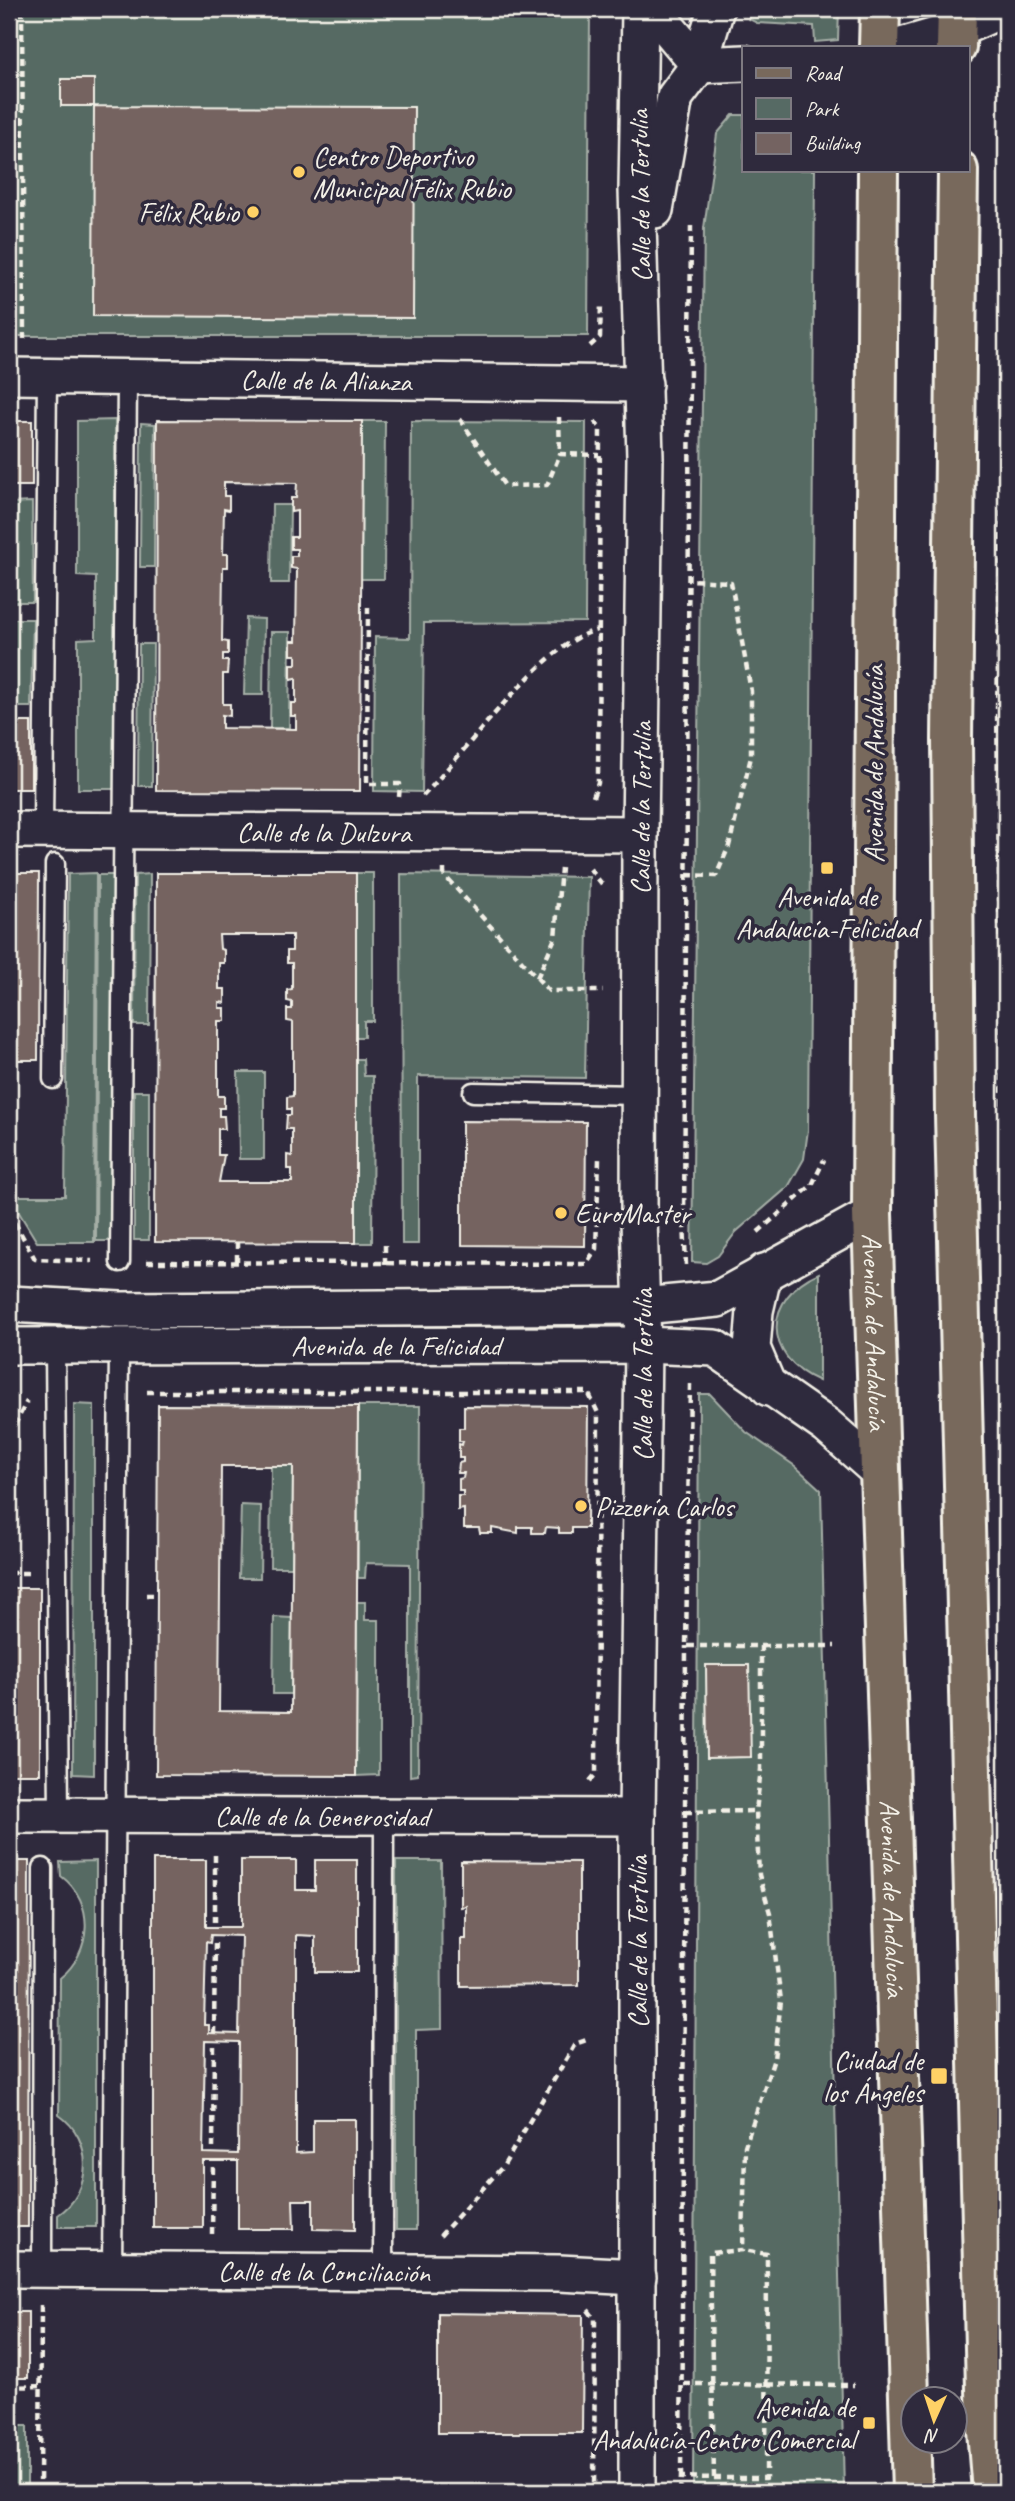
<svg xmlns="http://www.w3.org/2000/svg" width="1015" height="2501" font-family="Caveat,sans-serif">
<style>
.green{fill:#566a64;stroke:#a5aea6;stroke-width:2}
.building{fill:#746361;stroke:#f4f1e8;stroke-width:2;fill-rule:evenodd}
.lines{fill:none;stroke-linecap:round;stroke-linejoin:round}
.lane-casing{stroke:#f4f1e8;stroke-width:23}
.street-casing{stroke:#f4f1e8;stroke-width:40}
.primary-casing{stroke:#f4f1e8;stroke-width:44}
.path{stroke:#f4f1e8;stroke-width:4.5;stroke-dasharray:7 5;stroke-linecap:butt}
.lane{stroke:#2f2a3d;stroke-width:18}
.street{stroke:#2f2a3d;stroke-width:35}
.primary{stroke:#78695c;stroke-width:38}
.poi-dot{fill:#ffd166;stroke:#2f2a3d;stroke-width:2.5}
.labels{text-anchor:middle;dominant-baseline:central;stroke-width:7;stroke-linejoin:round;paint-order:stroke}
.poi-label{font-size:28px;fill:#f4f1e8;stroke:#2f2a3d;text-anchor:start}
.street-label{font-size:28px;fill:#f4f1e8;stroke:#2f2a3d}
</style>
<rect width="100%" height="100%" fill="#2f2a3d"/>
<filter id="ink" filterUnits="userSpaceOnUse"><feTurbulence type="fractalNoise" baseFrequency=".0143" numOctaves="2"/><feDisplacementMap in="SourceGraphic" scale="14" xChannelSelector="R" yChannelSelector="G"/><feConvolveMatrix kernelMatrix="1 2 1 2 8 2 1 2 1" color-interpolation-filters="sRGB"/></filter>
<g filter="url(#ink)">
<path class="green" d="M9 9H590L588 336H9Z
M749 9H839L838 40 815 42 814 26 757 23 749 19Z
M733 115H744V170H815L808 1130 804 1159 788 1187 736 1232 718 1256 706 1263 692 1262 704 228 717 134Z
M115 420V789H78V639L96 638V577L77 576V421Z
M362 421H385L384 579H361Z
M411 421 586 422 585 622 424 623 422 792 374 791 375 637 410 638Z
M141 423 155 424 154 567H140Z
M32 502 33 602H9L10 503Z
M272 505H290L289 583H271Z
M246 618 264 619 263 695H244Z
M9 619H33L31 707H11Z
M271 632H290L289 728H270Z
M139 644H153L152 786H138Z
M96 873 94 1242H37L12 1201 19 1196H65L68 874Z
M356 873H373V1021H364V1037H356Z
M150 874 149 1025H134L135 875Z
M401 874 589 877 585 1078 418 1076V1244H402Z
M98 875H113L110 1241H96Z
M356 1059H363L364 1076H373L372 1243H356Z
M238 1072H264V1159H239Z
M134 1091H149V1240H134Z
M819 1273V1381C762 1357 763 1297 819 1273Z
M699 1394H710L746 1432 795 1466 821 1490 844 2492H693Z
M74 1404 94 1405V1775L73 1774Z
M358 1406H420L418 1775 410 1776V1564L366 1563 365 1578H358Z
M271 1466H293L292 1567H270Z
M241 1505 261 1506 260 1578H239Z
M357 1602H365V1620H379V1775L356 1776Z
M274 1617 292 1618 291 1694H273Z
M96 1861V2227H58V2215C93 2192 94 2139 59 2115L60 1978C92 1953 96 1902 61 1876L60 1862Z
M396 1861H441L442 2029 416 2030V2230H396Z
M9 2426H27V2491H9Z"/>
<path class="building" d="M61 79H94V106H61Z
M94 106 414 107 413 318 93 316Z
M157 420 362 421 360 791 156 790ZM224 482 297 483 296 498H291V512L297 511V537H291V549H297V556H291V568L297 569 296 641H291V655H296V664H291V679L296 678V703H291V716H296V729L222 728V715L230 716V704H223V674H227L228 661H223V654H228V642L222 641 223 567H228V554H223L224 509 229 510V496H224Z
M9 421H32V486H9Z
M9 722H31V789H9Z
M9 873H39L38 1060H9Z
M156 873H356V1243L155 1242ZM219 935H292V951H287V963H292V989L287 990V1001L292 1002V1009H287V1021L293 1022V1096L287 1097V1109H291V1115H287L286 1129H292V1156L287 1155V1169H292V1182H219L224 1155H218V1129H225L224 1116H219V1108H224V1096H218V1021H225V1008H219V1002L225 1003V989H219V963H224V950L220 949Z
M462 1121 586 1122 585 1246 462 1245Z
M158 1405 358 1406 356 1776 156 1775ZM221 1466H293L291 1712 219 1711Z
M464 1406 588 1407 587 1528H572V1533H559V1528L546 1527 545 1533H532V1527H518V1533L492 1528V1533H480L479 1528H464V1509L458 1510V1496H463V1491H459V1479L463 1478 464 1473H458L459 1463 463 1462V1458H459V1444L462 1445 463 1441H459V1428H464Z
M9 1588H40V1774H9Z
M706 1665H749L751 1757 707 1758Z
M153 1860H206V1927H241V1860H296V1890H315V1860H357V1972H315V1936L296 1935V2153L313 2152V2119H355V2230L313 2229V2200H293L294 2229H238V2161H203V2228H153ZM211 1935 241 1936 239 2034 209 2033V2025H204L206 1942 210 1943ZM205 2041 239 2042 238 2154 203 2153Z
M12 1861H29L28 2227H12L9 2222V1864Z
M461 1861 579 1862V1985L461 1986V1939H466V1906L461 1907Z
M9 2312H28V2378H9Z
M438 2313 583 2315 582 2433H438Z"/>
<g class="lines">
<g class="lane-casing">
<path id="lane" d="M43 830 47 377
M53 1079 55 864
M473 1092 641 1095
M120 1262 127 379
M55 1345 59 1815
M42 2269 43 1868
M112 2271 119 1346
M383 2273 384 1817"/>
</g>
<g class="street-casing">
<g id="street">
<path d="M652 9 699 65"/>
<path d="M898 47 956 30 1003 9"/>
<path d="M699 65 744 63"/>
<path d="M655 210 675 97 699 65 716 9"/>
<path id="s1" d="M9 376 644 384"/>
<path id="s2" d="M9 830 640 834"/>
<path d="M764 1272 755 1311 752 1348 769 1388"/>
<path d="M9 1304 120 1310 642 1306 718 1299 872 1214"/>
<path id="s3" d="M9 1346 643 1345 715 1348 827 1426 877 1470"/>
<path id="s4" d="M9 1815 637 1817"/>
<path id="s5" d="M9 2269 559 2273 638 2277"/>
<path id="s6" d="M637 2492V1817L643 1345 639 1220 640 834 645 457 637 189 640 9"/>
</g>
</g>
<g class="primary-casing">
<g id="primary">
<path d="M879 47 880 9"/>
<path d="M956 47 957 9"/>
<path id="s7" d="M878 170 872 1214 912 2492"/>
<path d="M958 170 952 740 955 1115 987 2430 992 2492"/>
</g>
</g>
<path class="path" d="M22 9 24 339
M1006 306 997 708 1006 1413
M590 346 600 337 601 304
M559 417 560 454 599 455
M460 419 505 486 547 485 560 454
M368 607 367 784H400L399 797
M423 796C463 755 545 640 598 630
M593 797 598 783 600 427 594 421
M444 869V875L549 991H603
M590 869 602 884
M687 875 716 876 729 846 751 757V691L731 582 688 580
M537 978 555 938 561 868
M9 1193 10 1078
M9 1212 35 1259 92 1261
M758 1232 812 1185 824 1160
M237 1242V1263
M147 1262 586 1264 596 1249 599 1159
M385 1264V1243
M686 1265 684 1221 691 221
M147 1392H588L598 1413 596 1774 590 1781
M9 1436 27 1401
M1006 1458V1478
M9 1573H29
M146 1595H157
M761 1646H835
M685 1812 756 1811
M215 1922V1852
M214 2034 215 1940
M213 2148 214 2046
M212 2234 213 2165
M440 2236 504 2165 575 2044 589 2039
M588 2310 595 2319 594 2492
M684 2384 854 2385
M9 2387 41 2386
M681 2477 686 1646
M714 2478H766L767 2254 743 2250
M40 2492 41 2304
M680 2492 681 2477 714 2478 710 2253 743 2250 745 2146 774 2059 781 2001 770 1913 759 1875 756 1811 761 1769V1646H686L690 1384"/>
<use href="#lane" class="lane"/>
<use href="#street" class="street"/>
<use href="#primary" class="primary"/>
</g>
</g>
<g class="poi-dot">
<circle cx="299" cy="172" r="7"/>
<circle cx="253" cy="212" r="7"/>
<rect x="820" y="861" width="14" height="14" rx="3.5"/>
<circle cx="561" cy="1213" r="7"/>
<circle cx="581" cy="1506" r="7"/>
<rect x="930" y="2067" width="18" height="18" rx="3.5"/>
<rect x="862" y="2416" width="14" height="14" rx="3.5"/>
</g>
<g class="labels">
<g class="poi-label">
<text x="313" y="156">Centro Deportivo<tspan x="313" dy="32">Municipal Félix Rubio</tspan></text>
<text x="239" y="212" text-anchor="end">Félix Rubio</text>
<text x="827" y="896" text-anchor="middle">Avenida de<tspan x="827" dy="32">Andalucía-Felicidad</tspan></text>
<text x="575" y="1213">EuroMaster</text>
<text x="595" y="1506">Pizzería Carlos</text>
<text x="923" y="2060" text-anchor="end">Ciudad de<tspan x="923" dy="32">los Ángeles</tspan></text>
<text x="855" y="2407" text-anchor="end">Avenida de<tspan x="855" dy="32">Andalucía-Centro Comercial</tspan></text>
</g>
<g class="street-label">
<text transform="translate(640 196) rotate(-91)">Calle de la Tertulia</text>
<text stroke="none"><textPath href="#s1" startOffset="317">Calle de la Alianza</textPath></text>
<text transform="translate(873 764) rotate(-90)">Avenida de Andalucía</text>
<text stroke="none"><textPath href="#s6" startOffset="1684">Calle de la Tertulia</textPath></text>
<text stroke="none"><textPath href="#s2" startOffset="315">Calle de la Dulzura</textPath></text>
<text stroke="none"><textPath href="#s7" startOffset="1162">Avenida de Andalucía</textPath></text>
<text stroke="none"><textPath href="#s3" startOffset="387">Avenida de la Felicidad</textPath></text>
<text transform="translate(642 1375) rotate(-90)">Calle de la Tertulia</text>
<text stroke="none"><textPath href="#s4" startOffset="313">Calle de la Generosidad</textPath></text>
<text stroke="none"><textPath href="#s7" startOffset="1729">Avenida de Andalucía</textPath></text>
<text transform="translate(637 1942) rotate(-90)">Calle de la Tertulia</text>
<text stroke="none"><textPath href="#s5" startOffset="315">Calle de la Conciliación</textPath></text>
</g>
</g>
<rect width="1015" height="2501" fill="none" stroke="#2f2a3d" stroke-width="35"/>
<rect x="18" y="18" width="980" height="2466" fill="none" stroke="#f4f1e8" stroke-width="2.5" filter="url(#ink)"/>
<rect x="742" y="46" width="228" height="126" fill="#2f2a3d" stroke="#7e7a81" stroke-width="2"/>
<rect x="756" y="68" width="35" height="10" fill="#78695c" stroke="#7e7a81" stroke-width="2"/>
<text x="805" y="80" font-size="21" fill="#f4f1e8">Road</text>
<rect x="756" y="98" width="35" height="21" fill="#566a64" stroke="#7e7a81" stroke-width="2"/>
<text x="805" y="116" font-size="21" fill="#f4f1e8">Park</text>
<rect x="756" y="133" width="35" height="21" fill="#746361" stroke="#7e7a81" stroke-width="2"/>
<text x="805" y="150" font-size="21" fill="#f4f1e8">Building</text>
<g transform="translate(934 2420) rotate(183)"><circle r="33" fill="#2f2a3d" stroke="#7e7a81" stroke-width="2"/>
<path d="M0-5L12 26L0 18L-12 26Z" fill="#ffd166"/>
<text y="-10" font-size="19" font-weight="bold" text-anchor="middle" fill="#f4f1e8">N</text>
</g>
</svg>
